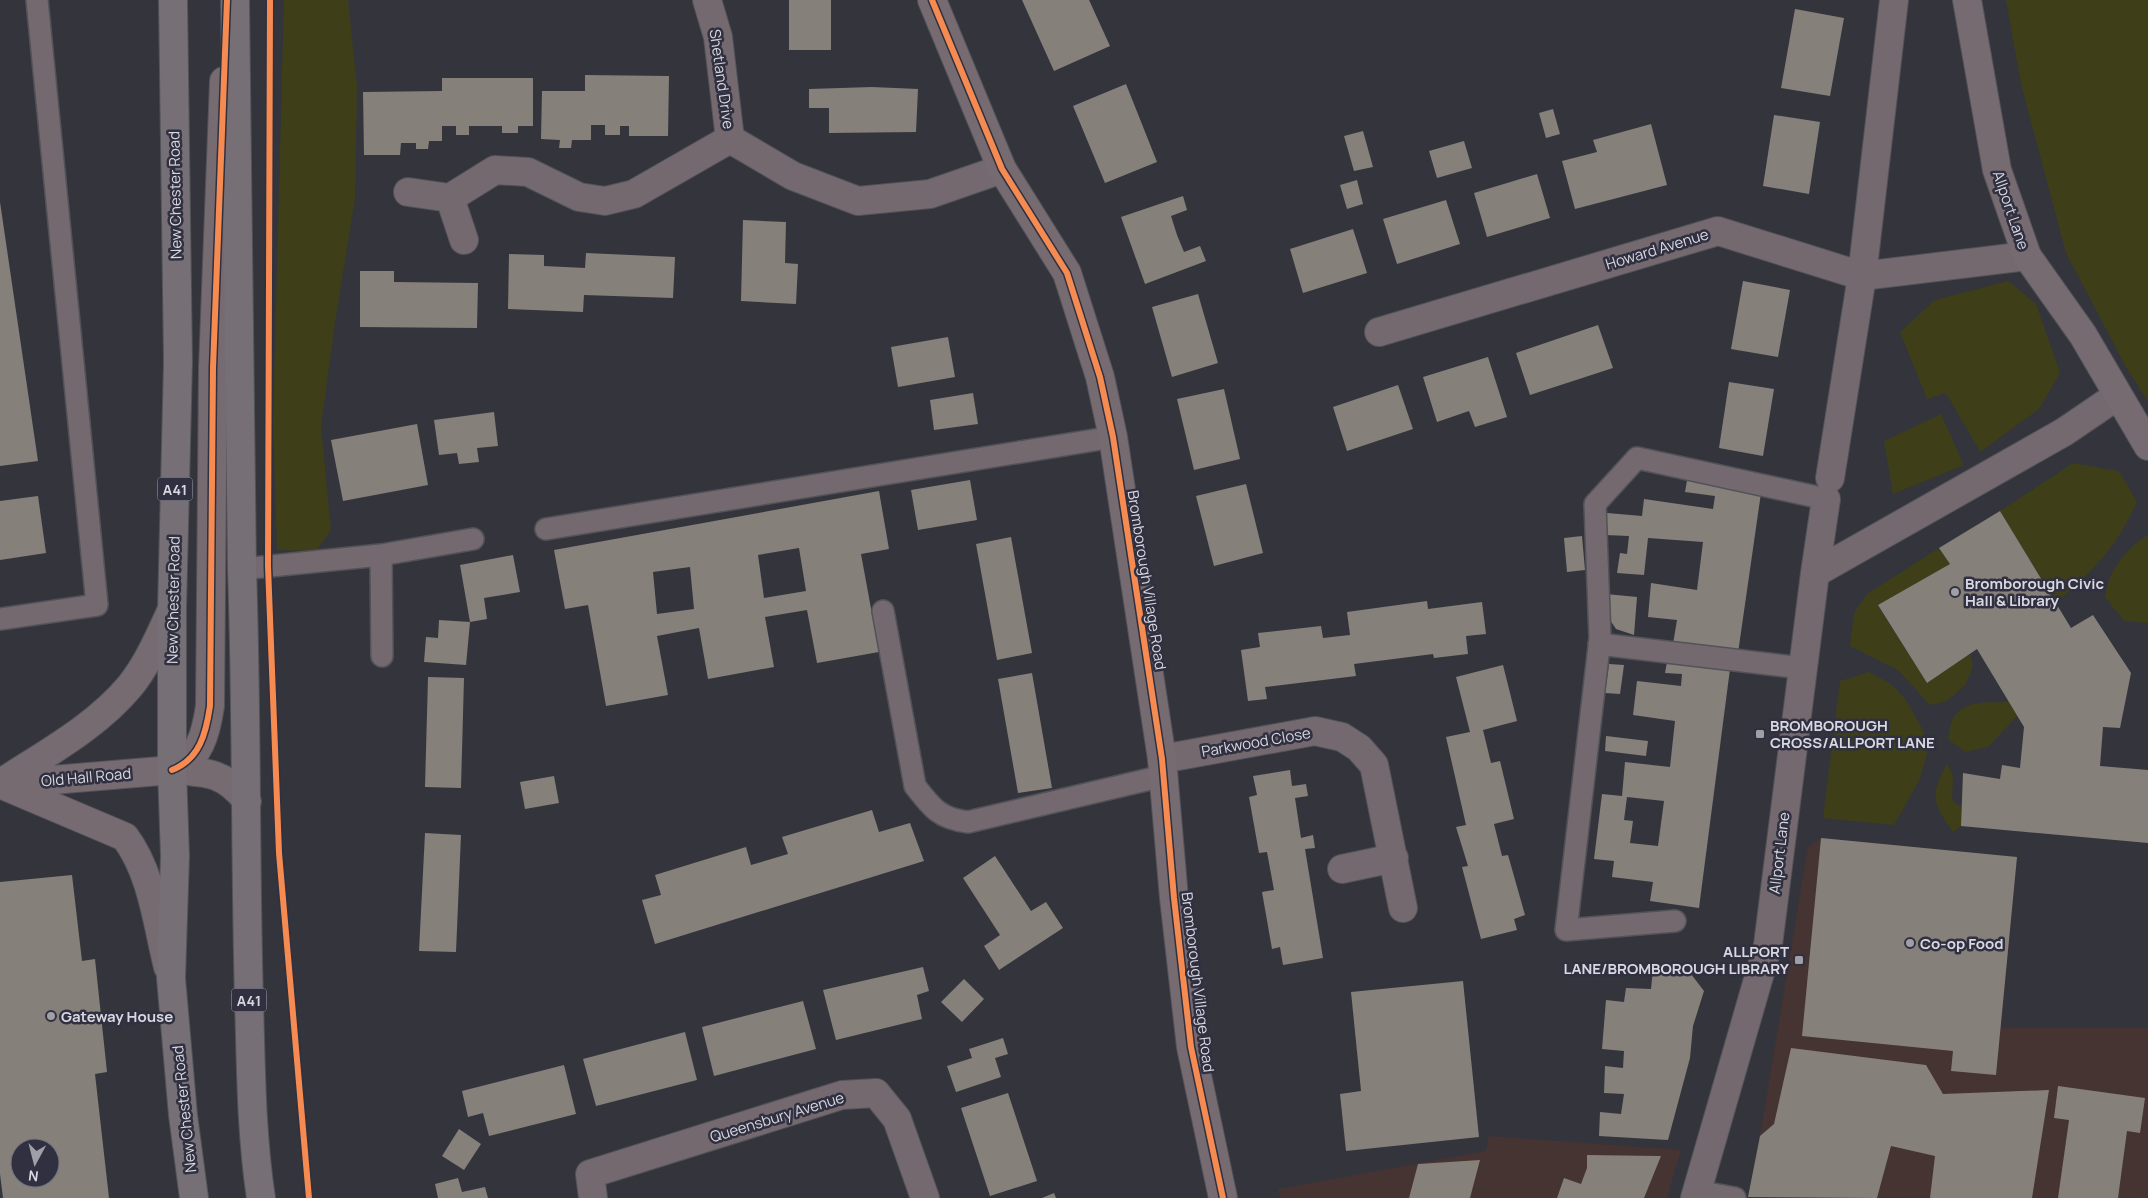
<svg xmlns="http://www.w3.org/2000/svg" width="2148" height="1198" font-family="Manrope,sans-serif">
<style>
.commercial{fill:#453431}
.green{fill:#3e3f19}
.building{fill:#86807b;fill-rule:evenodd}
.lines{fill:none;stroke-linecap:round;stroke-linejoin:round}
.lane-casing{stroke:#525259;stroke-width:24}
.street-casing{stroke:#525259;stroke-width:30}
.secondary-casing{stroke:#525259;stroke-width:30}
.highway-casing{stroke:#525259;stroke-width:30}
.lane{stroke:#74696f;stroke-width:21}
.street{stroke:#74696f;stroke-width:28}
.secondary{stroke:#776b72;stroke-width:28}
.highway{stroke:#767076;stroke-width:28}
.cycleway-casing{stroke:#303040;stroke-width:9}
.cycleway{stroke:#f68b52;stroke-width:6}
.poi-dot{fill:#9f9fa8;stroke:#303040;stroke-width:2}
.labels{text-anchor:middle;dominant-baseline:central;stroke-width:5;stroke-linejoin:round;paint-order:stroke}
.shield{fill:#303040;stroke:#a6a6b1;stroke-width:1}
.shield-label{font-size:14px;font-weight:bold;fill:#d8d8e2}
.street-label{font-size:15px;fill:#d8d8e2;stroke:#303040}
.poi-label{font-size:15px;font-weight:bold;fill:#d8d8e2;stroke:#303040;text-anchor:start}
</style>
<rect width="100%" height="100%" fill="#34343c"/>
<path class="commercial" d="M1821 838 2017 857 2001 1028H2148V1198L1748 1197 1760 1136 1806 858 1808 847Z
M1489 1136 1681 1150 1667 1198H1280L1278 1189 1486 1151Z"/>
<path class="green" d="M284 0H348L357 86 355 198 334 328 321 427 331 530 316 551 277 550 273 419Z
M2006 0H2148V402L2125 365 2066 253 2021 84Z
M2008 281 2036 304 2060 373 2039 409 1980 452 1946 393 1927 399 1900 332 1935 300Z
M1941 414 1964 465 1893 494 1884 441Z
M2073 463 2119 471 2137 502C2115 549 2095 569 2056 603L2000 511Z
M2148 535V623L2124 621 2105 597C2108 571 2126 548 2148 535Z
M1939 548 1950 564 1878 606 1927 683 1970 654 1973 667 1965 685 1947 701 1930 705 1898 670 1850 646 1854 613 1867 594Z
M1869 672 1891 684 1906 700 1923 730 1927 753 1920 779 1894 825 1823 818 1840 681Z
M2009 702 2017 716 1988 747 1965 752 1948 739C1950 732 1950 724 1953 719 1963 699 1991 703 2009 702Z
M1947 763 1953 776 1952 800 1961 807V826L1953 832C1932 802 1930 796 1947 763Z"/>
<path class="building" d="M789 0H831V50H789Z
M1022 0H1089L1110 46 1054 71Z
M1795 9 1844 18 1830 96 1781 88Z
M585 75 669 76 668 136H629V126H620V135H605V125H591V140H572L571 148H559L560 140 541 139 542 91H585Z
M442 78H533V126H518V133H502V126H469V135H456V126H442V141H429L428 149H416V143H401L400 155H364L363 92 442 91Z
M1126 84 1157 162 1105 183 1073 106Z
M872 87 918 89 916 132 829 133V108H809V89Z
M1553 109 1560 134 1546 138 1539 113Z
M1774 115 1820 122 1809 194 1763 186Z
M1651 124 1667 185 1575 209 1562 161 1597 152 1593 140Z
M1363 131 1373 167 1354 171 1344 136Z
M1464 141 1472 168 1437 178 1429 151Z
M1537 174 1550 218 1487 237 1474 193Z
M1357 180 1363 204 1347 209 1340 185Z
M1183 196 1187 210 1171 216 1177 235 1184 252 1200 246 1206 261 1145 284 1121 217Z
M1446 200 1460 244 1397 264 1383 219Z
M0 202 38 461 0 466Z
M743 220 786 222 785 263 798 264 796 304 741 301Z
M1353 229 1367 273 1303 293 1290 249Z
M586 253 675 257 673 298 584 295 583 312 508 309 509 254 544 255V266L585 268Z
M360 271H394V282L478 283 477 328 360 327Z
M1743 281 1790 290 1778 357 1731 349Z
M1198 294 1218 363 1172 377 1152 307Z
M1598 325 1613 368 1530 395 1516 353Z
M948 337 955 377 898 387 891 347Z
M1488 357 1507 417 1475 427 1469 411 1437 422 1423 377Z
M1729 382 1774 389 1763 456 1719 448Z
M1398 385 1413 429 1347 451 1333 407Z
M1224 389 1240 459 1194 470 1177 399Z
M973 393 978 424 934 430 930 400Z
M494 412 498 446 477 448 479 462 459 464 457 453 439 455 434 420Z
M417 424 428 485 343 501 331 440Z
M1688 475 1762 486 1738 653 1673 644 1677 620 1648 617 1651 583 1697 590 1703 542 1648 538 1644 575 1617 573 1620 553 1627 554 1629 536 1605 535 1607 513 1642 516 1644 499 1713 509 1715 496 1685 492Z
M970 480 977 520 918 530 911 490Z
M1246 484 1263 553 1214 566 1196 496Z
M879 491 889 549 861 554 879 652 817 663 807 610 765 617 774 667 708 679 699 628 657 636 668 695 606 706 588 605 565 609 554 550ZM799 548 806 591 764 598 758 555ZM690 567 694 609 657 614 653 572Z
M38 496 46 553 0 560V501Z
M2000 511 2071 628 2093 615 2131 673 2120 728 2103 727 2100 766 2148 770V843L1961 826 1963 773 2000 779 2002 765 2020 768 2024 727 1977 649 1927 683 1878 605 1950 564 1939 548Z
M1582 536 1585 570 1567 572 1564 538Z
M1011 537 1032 653 997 660 976 544Z
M513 555 520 592 484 598 487 619 470 622 466 665 424 662 426 637 438 638 439 620 470 622 460 565Z
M1606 594 1637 597 1634 635 1616 629 1606 614Z
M1427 601 1428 609 1482 602 1486 634 1466 636 1468 654 1434 658 1433 654 1354 664 1356 676 1265 687 1267 699 1248 701 1241 650 1260 647 1258 633 1321 626 1323 638 1350 635 1347 612Z
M1667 662 1730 669 1699 908 1650 901 1653 882 1612 877 1614 861 1594 859 1602 794 1622 796 1625 762 1670 767 1675 721 1633 715 1637 681 1681 686 1682 674 1665 673ZM1627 797 1664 801 1658 846 1630 843 1633 821 1624 820Z
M1609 664 1624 665 1620 694 1605 693Z
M1503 665 1517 721 1483 730 1491 763 1500 761 1514 819 1494 824 1502 856 1508 855 1525 915 1514 919 1517 930 1481 939 1462 867 1468 866 1456 827 1466 825 1446 737 1470 732 1456 677Z
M1032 673 1052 788 1018 793 998 679Z
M428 677 464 678 461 788 425 787Z
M1606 736 1648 741 1646 756 1605 751Z
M1290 770 1292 786 1306 784 1308 796 1295 798 1301 838 1313 835 1315 848 1305 849 1323 958 1283 965 1280 947 1272 949 1262 892 1274 890 1267 852 1259 853 1249 797 1257 795 1253 776Z
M554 776 559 803 525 809 520 782Z
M872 810 879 832 910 823 924 861 655 944 642 900 661 895 655 875 746 847 751 865 788 854 782 837Z
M425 833 461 835 456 952 419 951Z
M1821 838 2017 857 1996 1075 1951 1071 1953 1051 1802 1036Z
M995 856 1031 911 1046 902 1063 928 999 970 984 946 1000 935 963 878Z
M72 875 82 961 95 959 107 1072 95 1074 109 1198H3L0 1174V882ZM20 1148H50V1178H20Z
M923 967 929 991 917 995 922 1019 836 1040 823 990Z
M1653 969 1691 974 1704 991 1693 1026 1690 1058 1668 1140 1599 1136 1600 1112 1621 1114 1624 1094 1604 1093 1605 1066 1623 1068 1624 1051 1602 1049 1606 1000 1624 1002 1626 988 1651 989Z
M964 979 984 999 962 1022 941 1002Z
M1463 981 1479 1137 1346 1151 1340 1094 1361 1091 1351 992Z
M803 1001 816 1049 714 1076 702 1027Z
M685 1032 697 1080 596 1106 583 1059Z
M1003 1038 1008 1054 995 1058 1001 1077 956 1092 947 1066 972 1058 969 1049Z
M1791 1048 1926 1065 1943 1094 2049 1090 2032 1198H1930L1935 1156 1891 1146 1877 1198 1748 1197 1760 1136 1774 1124Z
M564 1065 576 1114 489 1136 483 1113 468 1117 462 1091Z
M2058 1086 2145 1098 2140 1133 2127 1131 2118 1198H2058L2069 1120 2054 1118Z
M1008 1093 1037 1181 990 1196 961 1108Z
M459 1129 481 1144 464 1170 442 1156Z
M1587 1155 1661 1156 1644 1198H1557L1564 1178 1581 1184 1587 1168Z
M1480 1160 1470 1198H1409L1418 1164Z
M458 1178 462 1192 485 1187 488 1198H438L435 1184Z
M1054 1193 1056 1198H1042Z"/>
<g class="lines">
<g class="lane-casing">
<path id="lane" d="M546 529 1113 437
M381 555 382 656
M242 569 381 555 473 539
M883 611 915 786C932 808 940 819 968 822L1163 776
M0 619 97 605 37 0
M1599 644 1802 668
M1675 921 1566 930 1600 638 1595 504 1637 458 1826 499
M1696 1191 1735 1198"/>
</g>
<g class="street-casing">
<path id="street" d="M707 0 718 37 730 139 793 176 858 201 930 194 1002 169
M408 192 450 198 495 170 528 172 579 197 605 201 634 194 730 139
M450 198 464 240
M1379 332 1718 231 1862 276 2027 256
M1830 478 1862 276 1894 0
M1815 573 2064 432 2117 396
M1162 759 1315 731 1342 737 1359 748 1374 765 1403 908
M1342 869 1394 858
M593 1198 590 1174 842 1095 876 1093 897 1119 925 1198
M1695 1198 1768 945 1815 573 1826 499"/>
</g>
<g class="secondary-casing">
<path id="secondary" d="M932 0 1002 169 1067 273 1100 377 1113 437 1162 759 1174 898 1191 1047 1223 1198
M1967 0 1997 170 2027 256 2083 335 2148 446
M172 770C200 759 206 733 210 706L213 368 224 81
M1 783C45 754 96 727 130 686 148 664 160 635 172 609
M0 784 125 837C152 873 157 923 168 967
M4 784 172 770C206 772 225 772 247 801"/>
</g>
<g class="highway-casing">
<path id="highway" d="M173 0 178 362 172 609V770L175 856 171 978 183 1115 194 1198
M235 0 242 569C247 713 245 857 249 1001 251 1066 251 1133 261 1198"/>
</g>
<use href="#lane" class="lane"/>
<use href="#street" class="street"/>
<use href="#secondary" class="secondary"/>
<use href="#highway" class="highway"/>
<g class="cycleway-casing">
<path id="cycleway" d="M270 0 268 566 279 853 309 1198
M932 0 1002 169 1067 273 1100 377 1113 437 1162 759 1174 898 1191 1047 1223 1198
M172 770C200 759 206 733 210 706L213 368 227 0"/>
</g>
<use href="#cycleway" class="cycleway"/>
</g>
<g class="poi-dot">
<circle cx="1955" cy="592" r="5"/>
<rect x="1755" y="729" width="10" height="10" rx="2.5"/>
<circle cx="1910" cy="943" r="5"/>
<rect x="1794" y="955" width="10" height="10" rx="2.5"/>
<circle cx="51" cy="1016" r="5"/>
</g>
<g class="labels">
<g class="shield">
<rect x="157.5" y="477.5" width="35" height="23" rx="4"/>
<rect x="231.5" y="988.5" width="35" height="23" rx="4"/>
</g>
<g class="shield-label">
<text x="175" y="489">A41</text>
<text x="249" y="1000">A41</text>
</g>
<g class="street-label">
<text transform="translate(722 79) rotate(82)">Shetland Drive</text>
<text transform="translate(175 195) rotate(-91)">New Chester Road</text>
<text transform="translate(2011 210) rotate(71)">Allport Lane</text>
<text transform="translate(1657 249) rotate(-17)">Howard Avenue</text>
<text transform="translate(1147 580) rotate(81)">Bromborough Village Road</text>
<text transform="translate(173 600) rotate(-89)">New Chester Road</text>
<text transform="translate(1256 742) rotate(-10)">Parkwood Close</text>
<text transform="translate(86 777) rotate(-5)">Old Hall Road</text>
<text transform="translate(1779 853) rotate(-83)">Allport Lane</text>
<text transform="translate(1198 982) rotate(83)">Bromborough Village Road</text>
<text transform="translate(184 1109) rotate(-96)">New Chester Road</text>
<text transform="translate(777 1117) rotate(-17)">Queensbury Avenue</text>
</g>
<g class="poi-label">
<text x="1965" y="583">Bromborough Civic<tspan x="1965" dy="17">Hall &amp; Library</tspan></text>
<text x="1770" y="725">BROMBOROUGH<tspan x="1770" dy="17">CROSS/ALLPORT LANE</tspan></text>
<text x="1920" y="943">Co-op Food</text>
<text x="1789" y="951" text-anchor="end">ALLPORT<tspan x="1789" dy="17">LANE/BROMBOROUGH LIBRARY</tspan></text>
<text x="61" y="1016">Gateway House</text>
</g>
</g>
<g transform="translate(35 1163) rotate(187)"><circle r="24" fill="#303040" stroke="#737381"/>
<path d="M0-4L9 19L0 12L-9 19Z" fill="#9f9fa8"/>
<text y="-8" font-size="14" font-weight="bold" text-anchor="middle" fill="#d8d8e2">N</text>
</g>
</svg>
